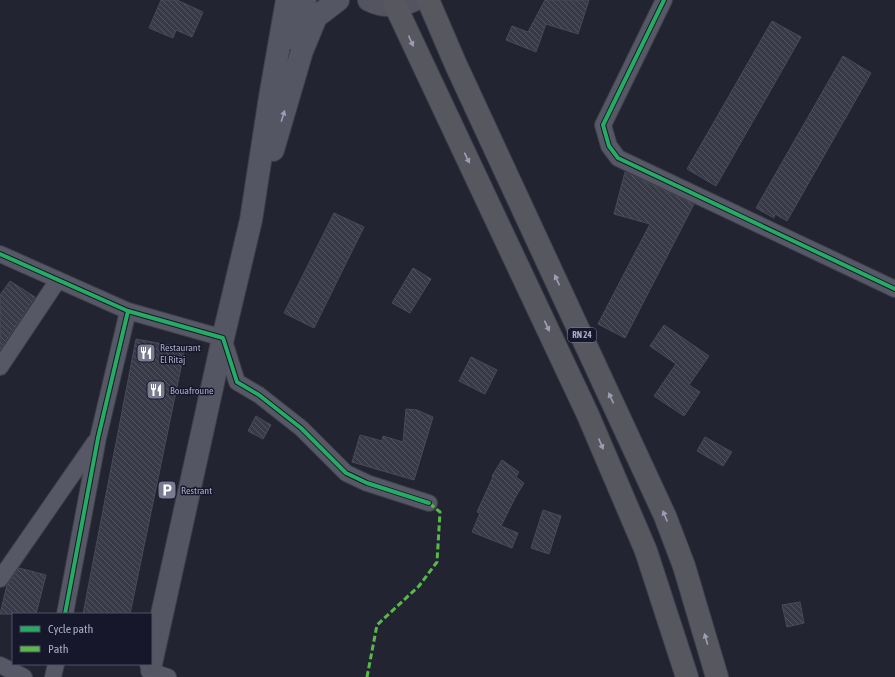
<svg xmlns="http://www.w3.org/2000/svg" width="895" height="677" font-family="'Asap Condensed',sans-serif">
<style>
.building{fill:url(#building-back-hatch);stroke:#494a59}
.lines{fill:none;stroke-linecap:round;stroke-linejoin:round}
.street-casing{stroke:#3d3e48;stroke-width:18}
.secondary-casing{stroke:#3d3e48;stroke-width:24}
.primary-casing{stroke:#3f404e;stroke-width:24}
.highway-casing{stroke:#3e3f4d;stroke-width:24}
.street{stroke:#575866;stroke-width:16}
.secondary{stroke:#555664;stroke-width:22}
.primary{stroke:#545461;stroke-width:22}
.highway{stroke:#57585f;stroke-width:22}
.quiet{stroke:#58b947;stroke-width:3;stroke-dasharray:6 3;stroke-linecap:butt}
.cycleway-casing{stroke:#16172b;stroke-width:6}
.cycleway{stroke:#26ab63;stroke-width:4}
.oneway{fill:#9d9eb6}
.oneway2{fill:#9c9db6}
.labels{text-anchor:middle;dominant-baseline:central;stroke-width:3;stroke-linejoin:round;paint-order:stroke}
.shield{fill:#16172b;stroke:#7d7e97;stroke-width:1}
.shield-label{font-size:9px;font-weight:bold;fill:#a9aac5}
.poi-label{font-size:10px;fill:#a9aac5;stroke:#16172b;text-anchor:start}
</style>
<defs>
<pattern id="building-back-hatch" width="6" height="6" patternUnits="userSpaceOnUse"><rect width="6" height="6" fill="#393a47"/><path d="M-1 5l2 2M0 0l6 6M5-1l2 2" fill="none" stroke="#535460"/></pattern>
</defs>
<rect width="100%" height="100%" fill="#222431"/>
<path class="building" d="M161 0H177L203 12 192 37 176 30 173 38 149 28Z
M545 0H589L578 34 546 24 536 52 506 40 512 26 528 32Z
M772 21 801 37 716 186 687 169Z
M843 56 871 73 787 221 775 214 774 218 756 208Z
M625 172 694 204 625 338 598 324 650 224 614 214Z
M334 213 364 227 314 328 284 313Z
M413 268 431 279 410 313 392 303Z
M10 281 35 297 0 350V295Z
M664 325 709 356 689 385 700 392 684 416 654 396 676 364 650 346Z
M136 339 185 348 130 614H83Z
M471 357 497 370 485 394 459 381Z
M406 409 417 410 433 417 414 480 352 462 360 435 382 441 383 436 403 442Z
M256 416 271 425 263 439 248 431Z
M705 437 732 452 723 466 697 451Z
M502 460 519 472 516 477 524 483 516 496 501 526 518 533 512 548 472 532 480 513 477 512 493 477 492 476Z
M543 510 561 516 549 554 531 548Z
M19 568 46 575 36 614H0L7 585Z
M800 602 804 623 787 627 782 605Z"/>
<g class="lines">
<g class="street-casing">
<path id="street" d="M664 0 603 125 609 146 618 158 895 289
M0 254 128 311 223 338 237 382 259 395 301 428 346 473 367 483 429 503
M0 367 58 280
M0 579 95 442
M65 614 98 438 128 311
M0 665 24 677
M149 671 168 677
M53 677 56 664"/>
</g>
<g class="secondary-casing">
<path id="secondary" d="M291 38 305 0
M273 150 302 51 316 17 338 0
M151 664 223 338 251 220 270 97 287 0"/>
</g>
<g class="primary-casing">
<path id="primary" d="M369 0C382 7 401 7 414 0"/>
</g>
<g class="highway-casing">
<path id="highway" d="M428 0 456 65 665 516 684 566 717 677
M395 5 588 415 646 551 687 677"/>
</g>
<use href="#street" class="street"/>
<use href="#secondary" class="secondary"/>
<use href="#primary" class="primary"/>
<use href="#highway" class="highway"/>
<path class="quiet" d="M367 677 377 625 419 586 437 562 440 512 429 503"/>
<g class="cycleway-casing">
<path id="cycleway" d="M664 0 603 125 609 146 618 158 895 289
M0 254 128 311 223 338 237 382 259 395 301 428 346 473 367 483 429 503
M65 614 98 438 128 311"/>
</g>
<use href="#cycleway" class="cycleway"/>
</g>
<defs><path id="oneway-solid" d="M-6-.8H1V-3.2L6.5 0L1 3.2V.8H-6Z"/></defs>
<g class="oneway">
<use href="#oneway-solid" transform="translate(411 41) rotate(66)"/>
<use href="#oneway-solid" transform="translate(467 158) rotate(64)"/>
<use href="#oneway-solid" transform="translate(557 280) rotate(-115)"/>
<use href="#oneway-solid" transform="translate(547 326) rotate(65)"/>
<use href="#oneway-solid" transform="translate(611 398) rotate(-115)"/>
<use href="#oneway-solid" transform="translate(601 444) rotate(67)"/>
<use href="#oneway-solid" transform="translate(665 516) rotate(-112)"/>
<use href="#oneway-solid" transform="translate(706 639) rotate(-106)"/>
</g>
<use class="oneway2" href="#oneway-solid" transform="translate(283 116) rotate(-73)"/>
<defs>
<g id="restaurant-square" transform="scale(1)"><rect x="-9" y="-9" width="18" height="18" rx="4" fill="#7a7b91" stroke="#16172b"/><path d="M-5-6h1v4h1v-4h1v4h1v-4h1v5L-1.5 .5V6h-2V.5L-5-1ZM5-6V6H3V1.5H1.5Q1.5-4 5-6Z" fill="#fff"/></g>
<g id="parking-square" transform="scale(1)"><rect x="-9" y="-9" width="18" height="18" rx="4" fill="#7a7b91" stroke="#16172b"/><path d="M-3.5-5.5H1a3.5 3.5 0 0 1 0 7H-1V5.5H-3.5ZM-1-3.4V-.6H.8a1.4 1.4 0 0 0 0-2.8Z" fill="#fff"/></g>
</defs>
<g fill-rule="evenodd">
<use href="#restaurant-square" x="146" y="353"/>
<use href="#restaurant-square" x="156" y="390"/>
<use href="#parking-square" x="167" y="490"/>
</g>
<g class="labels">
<rect class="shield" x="568" y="328" width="28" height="14" rx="3"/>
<g class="shield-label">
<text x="582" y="335">RN 24</text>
</g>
<g class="poi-label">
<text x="160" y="347">Restaurant<tspan x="160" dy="12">El Ritaj</tspan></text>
<text x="170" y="390">Bouafroune</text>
<text x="181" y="490">Restrant</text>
</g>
</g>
<rect x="12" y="613" width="140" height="52" fill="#16172b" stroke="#515269"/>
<rect x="20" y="626" width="20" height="6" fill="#26ab63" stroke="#515269"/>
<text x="48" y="633" font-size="12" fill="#a9aac5">Cycle path</text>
<rect x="20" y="646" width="20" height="6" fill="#58b947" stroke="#515269"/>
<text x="48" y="653" font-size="12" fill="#a9aac5">Path</text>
</svg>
